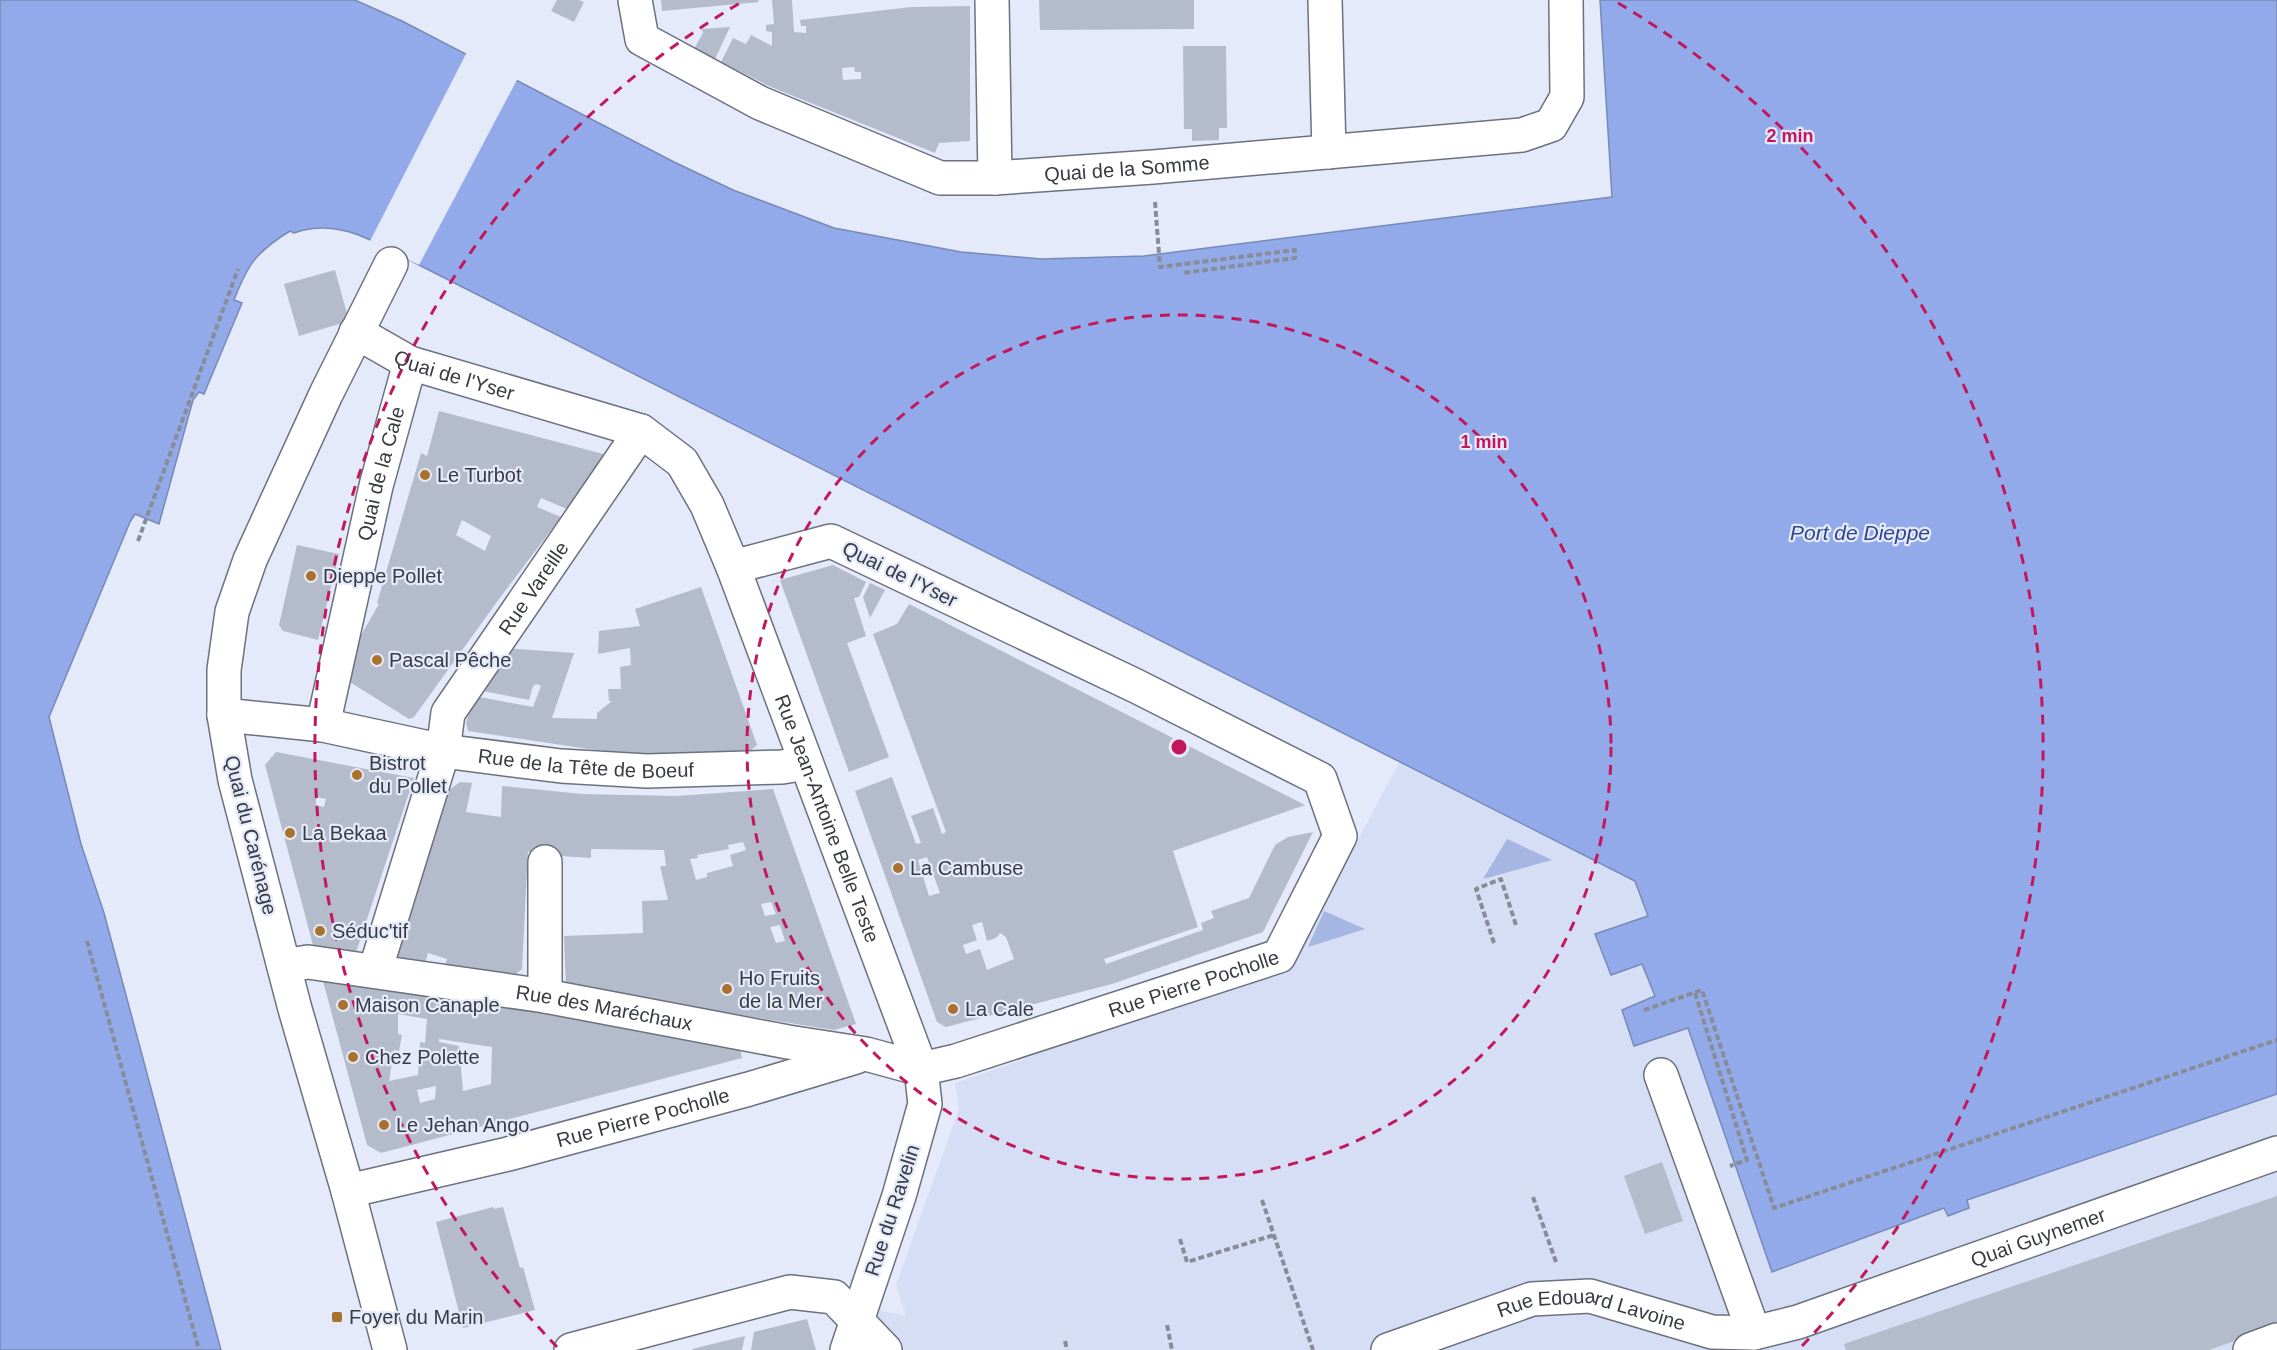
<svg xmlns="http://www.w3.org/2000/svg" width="2277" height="1350" font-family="Arial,sans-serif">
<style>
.built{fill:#d5def4}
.green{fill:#a5b6e2}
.water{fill:#92aaea;stroke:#7789b7;stroke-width:1.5}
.pier{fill:#e4eafa}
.building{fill:#b4bbca;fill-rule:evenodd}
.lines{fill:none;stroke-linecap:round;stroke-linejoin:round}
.minor-casing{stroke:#6b717e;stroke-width:36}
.major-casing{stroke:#6b717e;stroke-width:36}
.path{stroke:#888c97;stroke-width:4;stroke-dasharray:6 3;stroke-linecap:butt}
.minor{stroke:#fff;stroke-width:33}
.major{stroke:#fff;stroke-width:33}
.ring{fill:none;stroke:#c2185b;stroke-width:3;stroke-dasharray:10 8}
.poi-dot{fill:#a9712e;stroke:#e4eafa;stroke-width:2}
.labels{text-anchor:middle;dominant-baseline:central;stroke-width:4.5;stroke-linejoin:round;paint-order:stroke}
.street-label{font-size:20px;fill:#383b41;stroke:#e4eafa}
.poi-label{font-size:20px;fill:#383b41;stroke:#e4eafa;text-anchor:start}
.water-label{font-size:21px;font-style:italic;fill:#2f4590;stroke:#e4eafa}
.centre{fill:#c2185b;stroke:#e4eafa;stroke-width:3}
.ring-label{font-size:18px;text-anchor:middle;font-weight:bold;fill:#c2185b;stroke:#e4eafa;stroke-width:4.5;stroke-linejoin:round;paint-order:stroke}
</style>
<rect width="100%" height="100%" fill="#e4eafa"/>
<path class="built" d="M1400 761 1635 881 1649 916 1596 934 1642 963 1655 997 1622 1010 1634 1046 1688 1028 1772 1272 1945 1208 1948 1215 1968 1208 1967 1200 2277 1094V1350H855L870 1309 906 1315 896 1285 959 1109 955 1083 991 1071 1293 961Z"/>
<path class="green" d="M1507 839 1552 860 1483 879Z
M1324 911 1365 929 1308 947Z"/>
<path class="water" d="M0 0H355L402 21 674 162 733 190 834 228 961 252 1041 259 1144 256 1612 197 1600 0H2277V1094L1967 1200 1969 1208 1948 1216 1944 1208 1772 1272 1688 1028 1634 1046 1622 1010 1655 996 1642 964 1611 975 1595 934 1648 916 1635 881 419 265C379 245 340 216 294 233L290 231C256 252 248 264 234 300L242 303 204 394 199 392 193 400 159 524 135 514 130 522 49 717 81 844 104 913 221 1350H0Z"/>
<path class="pier" d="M467 52 518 78 419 265 370 241Z"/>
<path class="building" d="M557 0H579L584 2 574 22 551 11Z
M661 0H758L759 2 662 11Z
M772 0H792L794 32 806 33V26H801L800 20 911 7 970 6V141L939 143 935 153 771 87 721 62 733 38 746 44 751 35 772 46V32L766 31V25L774 24ZM854 67 855 72H861V79L843 80 842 68Z
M1039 0H1194V29L1040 30Z
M730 27 715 59 694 49 703 33 702 29Z
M1183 46H1226L1227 128H1219V140L1192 141V129H1184Z
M335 270 349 321 299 336 284 284Z
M439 411 607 455 567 509 541 498 537 507 561 517 499 599 414 717 409 719 345 679 360 637 379 604 377 603 421 453 427 456ZM462 520 491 536 485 551 456 535Z
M297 545 339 554 318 640 283 631 279 625Z
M833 565 866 582 859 597 854 598 866 636 847 643 889 757 849 772 780 580Z
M870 583 885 590 870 618 863 597Z
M701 587 757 745 750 751 639 754 596 750 468 731 466 723 474 696 533 707 541 686 537 684 533 686 529 700 478 690 506 648 574 653 552 718 597 719V713L612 701H609L608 689H621L620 667 631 665 630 648 598 654 599 631 640 626 635 609Z
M909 604 1305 805 1173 851 1198 927 1104 959 1106 964 1203 930 1201 923 1214 918 1211 911 1249 898 1275 845 1288 837 1313 832 1263 932 1112 984 946 1027 937 1022 855 791 892 777 916 844 921 843 911 816 933 808 942 834 946 832 873 634 897 624ZM927 857 940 893 929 896 918 860ZM982 922 987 941 996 938 1000 933 1006 937 1014 959 987 970 980 949 966 954 963 945 977 940 972 925Z
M276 752 414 778 356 952 313 945 265 765ZM316 797 326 799 324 807 316 805Z
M460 782 472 783 466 812 501 817 502 786 582 794 676 796 773 789 856 1024 834 1030 566 987 564 936 643 933 642 901 668 900 660 866H666L664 850 591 849V858L561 856 560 853 528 852 522 969 511 978 442 973 447 959 428 953 422 973 392 969 449 790ZM743 842 746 850 730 855 733 866 707 873V877L696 880 690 859 698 858 697 855 729 849 728 845ZM771 902 776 914 765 916 761 904ZM780 925 785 941 776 943 770 927Z
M326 976 442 994 441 998 495 1007 496 1004 740 1048 742 1058 381 1153 367 1145 323 981ZM398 1014 427 1019 425 1043 420 1042 418 1075 389 1081 394 1050 399 1051 402 1035 398 1034ZM439 1039 492 1047 491 1084 463 1091 459 1046 439 1042ZM436 1086 435 1099 420 1103 417 1090Z
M1662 1162 1683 1221 1645 1234 1624 1176Z
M2277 1196V1326L2209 1350H1846L1844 1344Z
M493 1207 494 1209 503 1207 520 1268 523 1267 535 1310 463 1328 436 1222Z
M807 1319 816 1350H751L754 1332Z
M745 1336 742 1350H693L692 1349Z"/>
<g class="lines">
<g class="minor-casing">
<g id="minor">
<path id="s1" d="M635 0 642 39 760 103 940 178H995L1153 167 1522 135 1551 125 1567 97 1566 0"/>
<path d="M992 0 995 178"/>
<path d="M1325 0 1329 152"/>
<path id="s2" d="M356 332 410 363 641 431 682 462 707 505 733 567 921 1069 925 1104 899 1196 847 1350"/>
<path id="s3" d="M224 715 323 725 443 751 561 766 647 771 782 767 806 763"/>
<path id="s4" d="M323 725 376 486 410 363"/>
<path id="s5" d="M284 966 308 962 545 996 788 1042 866 1054 921 1069 956 1061 1279 956 1340 836 1320 779 1136 686 831 541 733 567"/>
<path id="s6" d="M375 971 443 751 448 713 641 431"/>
<path d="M545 996V862"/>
<path d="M1661 1075 1754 1333"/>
<path id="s7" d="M348 1191 508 1154 749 1089 856 1057"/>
<path d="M571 1350 790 1292 834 1297 885 1350"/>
<path id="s8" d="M1388 1350 1532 1299 1590 1296 1712 1332 1754 1333 1798 1322 2277 1153"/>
<path d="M2250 1350 2277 1340"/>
</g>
</g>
<g class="major-casing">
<path id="major" d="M390 1350 348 1191 295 1009 235 780 224 715V670L232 612 250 560 326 394 391 264"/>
</g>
<path class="path" d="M1155 202 1160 267 1295 250V258L1183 273
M138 541 238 269
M87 941 199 1350
M1494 943 1476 889 1501 879 1516 925
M1695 993 1747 1160 1730 1166
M1644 1010 1702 990 1774 1208 2277 1040
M1533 1197 1556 1262
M1262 1200 1313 1350
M1180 1239 1187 1262 1274 1235
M1167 1325 1172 1350
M1065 1341 1067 1350"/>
<use href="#minor" class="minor"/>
<use href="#major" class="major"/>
</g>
<g class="ring">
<circle cx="1179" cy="747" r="432"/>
<path d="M557 1347A864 864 0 0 1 740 3M1618 3A864 864 0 0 1 1801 1347"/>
</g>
<g class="poi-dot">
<circle cx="425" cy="475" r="6"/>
<circle cx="311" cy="576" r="6"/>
<circle cx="377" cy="660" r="6"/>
<circle cx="357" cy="775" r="6"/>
<circle cx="290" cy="833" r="6"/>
<circle cx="898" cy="868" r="6"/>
<circle cx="320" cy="931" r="6"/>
<circle cx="727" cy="989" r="6"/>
<circle cx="343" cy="1005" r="6"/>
<circle cx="953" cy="1009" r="6"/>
<circle cx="353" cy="1057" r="6"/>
<circle cx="384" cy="1125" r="6"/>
<rect x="331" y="1311" width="12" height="12" rx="3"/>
</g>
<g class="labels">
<g class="street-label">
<text stroke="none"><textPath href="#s1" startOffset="556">Quai de la Somme</textPath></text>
<text stroke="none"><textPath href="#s2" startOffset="108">Quai de l'Yser</textPath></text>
<text stroke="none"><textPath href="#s4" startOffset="258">Quai de la Cale</textPath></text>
<text transform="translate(900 574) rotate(26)">Quai de l'Yser</text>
<text stroke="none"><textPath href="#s6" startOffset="420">Rue Vareille</textPath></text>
<text stroke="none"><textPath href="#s3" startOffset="366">Rue de la Tête de Boeuf</textPath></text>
<text stroke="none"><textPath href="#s2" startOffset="740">Rue Jean-Antoine Belle Teste</textPath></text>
<text transform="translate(251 835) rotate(76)">Quai du Carénage</text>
<text stroke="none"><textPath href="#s5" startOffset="933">Rue Pierre Pocholle</textPath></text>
<text stroke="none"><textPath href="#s5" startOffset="324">Rue des Maréchaux</textPath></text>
<text stroke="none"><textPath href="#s7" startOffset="304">Rue Pierre Pocholle</textPath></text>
<text transform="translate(892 1210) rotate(-72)">Rue du Ravelin</text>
<text stroke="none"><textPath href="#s8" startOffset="680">Quai Guynemer</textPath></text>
<text stroke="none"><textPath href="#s8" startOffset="213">Rue Edouard Lavoine</textPath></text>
</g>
<g class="poi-label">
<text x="437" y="475">Le Turbot</text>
<text x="323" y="576">Dieppe Pollet</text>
<text x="389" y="660">Pascal Pêche</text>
<text x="369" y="763">Bistrot<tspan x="369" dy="23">du Pollet</tspan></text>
<text x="302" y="833">La Bekaa</text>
<text x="910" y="868">La Cambuse</text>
<text x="332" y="931">Séduc'tif</text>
<text x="739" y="978">Ho Fruits<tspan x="739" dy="23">de la Mer</tspan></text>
<text x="355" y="1005">Maison Canaple</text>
<text x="965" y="1009">La Cale</text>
<text x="365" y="1057">Chez Polette</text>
<text x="396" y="1125">Le Jehan Ango</text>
<text x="349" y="1317">Foyer du Marin</text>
</g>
<g class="water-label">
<text x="1860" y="532">Port de Dieppe</text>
</g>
</g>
<circle cx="1179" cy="747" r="9" class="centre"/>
<g class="ring-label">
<text x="1790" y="142">2 min</text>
<text x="1484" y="448">1 min</text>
</g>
</svg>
